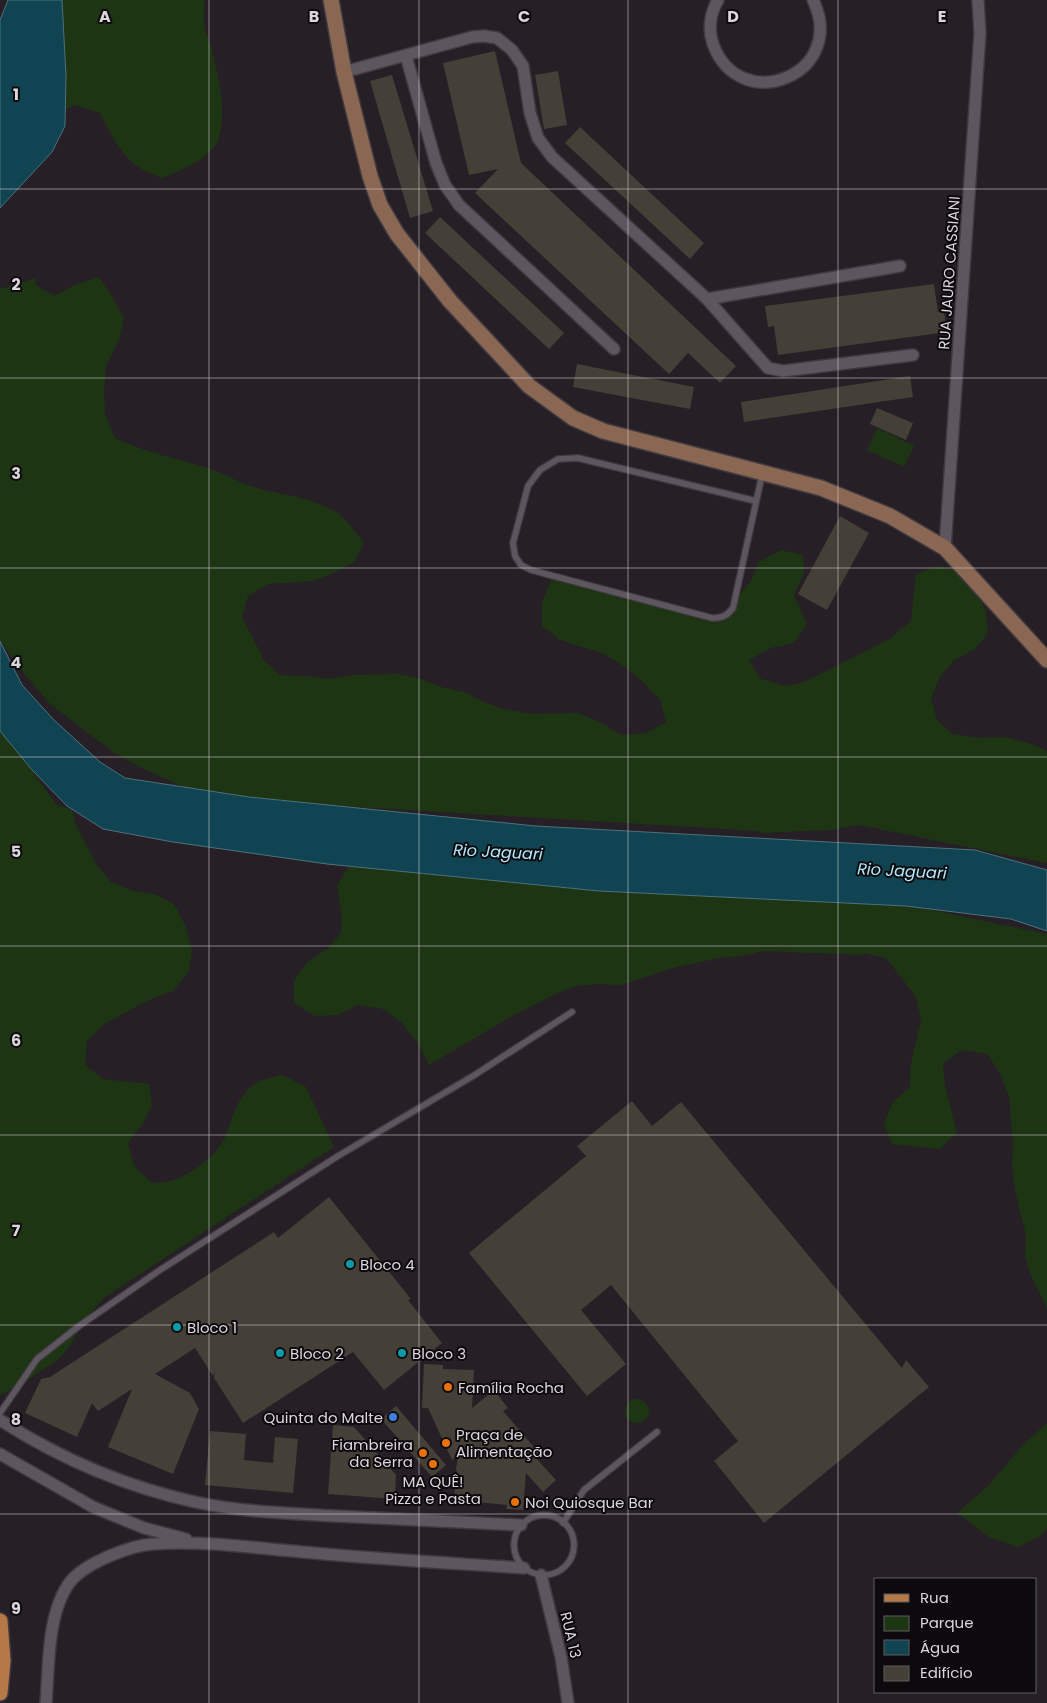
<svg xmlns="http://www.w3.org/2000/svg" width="1047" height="1703" font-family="Poppins,sans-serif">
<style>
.green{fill:#1e3514}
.water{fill:#114453;stroke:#4e707c}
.building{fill:#443f37}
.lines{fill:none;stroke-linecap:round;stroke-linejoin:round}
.lane-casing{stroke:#403a40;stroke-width:8}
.street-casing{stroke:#403a40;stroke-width:14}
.secondary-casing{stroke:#403a40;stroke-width:18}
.primary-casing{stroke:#403a40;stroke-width:18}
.lane{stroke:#5e565e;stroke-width:5.5}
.street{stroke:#5e565e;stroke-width:11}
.secondary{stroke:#8a6752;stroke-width:15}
.primary{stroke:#b67846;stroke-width:15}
.grid{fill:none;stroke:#dbd6db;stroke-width:1;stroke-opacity:0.55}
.culture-dot{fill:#0f9aa8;stroke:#0d0a0d;stroke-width:2}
.food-dot{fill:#e8710a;stroke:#0d0a0d;stroke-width:2}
.shop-dot{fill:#3f7fe0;stroke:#0d0a0d;stroke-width:2}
.labels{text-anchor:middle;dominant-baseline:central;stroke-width:4;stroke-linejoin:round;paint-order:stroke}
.street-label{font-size:15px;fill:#dbd6db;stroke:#0d0a0d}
.poi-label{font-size:15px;fill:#dbd6db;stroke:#0d0a0d;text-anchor:start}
.water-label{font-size:16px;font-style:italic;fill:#b0e6f9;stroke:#0d0a0d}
.grid-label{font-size:16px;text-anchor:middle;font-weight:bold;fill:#dbd6db;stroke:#0d0a0d;stroke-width:4;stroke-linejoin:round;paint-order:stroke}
</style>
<rect width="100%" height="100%" fill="#261f26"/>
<path class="green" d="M52 0H204C204 8 203 16 204 23 204 32 210 40 212 49 218 77 228 111 218 140 212 158 179 172 162 178 155 175 147 172 140 168 121 156 110 133 100 113L76 105 54 114Z
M99 277 113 298 124 318 119 340 106 366 104 393 105 414 115 438C143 451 172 458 202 466 219 471 235 481 252 486 281 496 313 496 339 514 348 520 356 534 364 543L354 562 334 573 312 581 268 584 248 596 242 617 264 660 280 675 306 676 328 679 352 675 398 674 419 678 441 687 464 692 484 702 504 709 533 714 578 713 600 722 621 735 646 733 666 722 660 700 642 681 622 665 602 653 560 640 542 626V603L552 577 722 616 750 582 759 562 781 550 803 555 804 573 794 595 807 624 794 643 771 648 749 660 761 679 785 686 807 681 891 638 911 621 916 574 937 566 959 571 976 591 986 611 988 633 974 650 954 660 940 677 931 698 937 720 953 734 978 738 1003 737 1029 743 1047 751V863L859 825 829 830 761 833 759 831 224 799 194 792 144 769 114 753 49 703 17 665 0 639V289L36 278 35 284 54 296 77 284Z
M877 428 914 446 904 467 867 450Z
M0 727 57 805 72 810 75 823 96 864 111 882 133 891 155 894 174 904 185 925 192 950 189 971 173 991 149 1000 104 1024 87 1041 85 1065 103 1079 149 1084 152 1105 142 1125 128 1143 134 1166 152 1183C159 1182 168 1182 174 1180 194 1172 218 1155 226 1135 234 1115 238 1092 260 1081 267 1078 276 1077 283 1075L306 1087 334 1147 105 1297 85 1320 73 1341 60 1358 22 1384 0 1395Z
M349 865 806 884 1047 934V1308L1033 1280 1025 1258 1026 1236 1015 1190 1012 1166 1013 1143 1009 1097 1000 1073 987 1054 962 1050 943 1063 945 1085 957 1133 939 1149 892 1144 884 1123 893 1102 910 1087 911 1063 921 1020 916 997 886 958 864 953 862 955 764 951 741 956 719 958 673 968 621 985 598 984 576 986 555 994 512 1016 429 1065 418 1043 402 1023 383 1009 358 1005 338 1015 315 1016 294 1003V980L307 962 327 949 341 933V910L337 886Z
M625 1411a12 12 0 1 1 24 0a12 12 0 1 1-24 0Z
M1047 1423V1529L1040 1536 1019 1547 989 1537 957 1513 988 1486 1022 1446Z"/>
<path class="water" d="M8 0H62L66 76 65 126 52 152 0 208V20Z
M0 641 22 685 54 720 100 762 125 778 249 797 536 826 975 850 1047 870V931L1011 919 906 906 599 891 327 864 173 842 103 829 67 806 33 771 0 731Z"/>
<path class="building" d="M495 51 521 163 736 366 720 383 688 353 669 374 475 193 498 169 469 175 443 63Z
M558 71 567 125 544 129 535 75Z
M392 75 433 211 410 218 370 81Z
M580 127 704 243 690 259 565 143Z
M440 217 564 333 549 349 425 233Z
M934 284 938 312H944L947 332 778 355 774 326 768 327 765 306Z
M577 364 694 387 690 409 573 387Z
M910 376 913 397 744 422 741 402Z
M877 408 913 423 906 440 870 424Z
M840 516 869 533 827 610 798 594Z
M632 1101 652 1126 681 1102 902 1368 906 1360 929 1387 764 1523 714 1461 738 1441 611 1285 581 1310 626 1364 587 1396 469 1253 586 1156 577 1146Z
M329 1197 411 1299 408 1300 442 1343 384 1390 353 1352 243 1423 214 1378 215 1371 213 1376 195 1348 155 1374 190 1393 199 1409 173 1474 108 1447 132 1389 98 1411 92 1403 77 1437 25 1413 41 1379 50 1377 274 1232 278 1238Z
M424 1364 443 1365V1369L474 1370 472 1408 494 1390 508 1408 503 1411 540 1454 536 1458 556 1480 543 1492 526 1473 523 1510 506 1509 507 1505 454 1500 456 1476 462 1483 456 1470 458 1455 452 1460 428 1408H422Z
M396 1406 446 1465 432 1477 381 1419Z
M333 1425 354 1427 396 1475 395 1499 328 1494Z
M210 1431 246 1434 244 1460 273 1463 275 1437 298 1439 293 1493 205 1485Z"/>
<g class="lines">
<g class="lane-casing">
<path id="lane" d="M756 501 578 458 558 459 540 470 528 486 513 543 515 556 521 565 531 570 712 618C722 618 727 616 733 608L762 475
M0 1413 37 1359 79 1326 160 1270 338 1156 473 1076 572 1012
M514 1545a30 30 0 1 1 60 0a30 30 0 1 1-60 0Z
M563 1523 584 1490 657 1432"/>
</g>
<g class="street-casing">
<path id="street" d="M718 0C710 13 708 30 713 44 740 118 849 74 813 0
M406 56 436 163 445 185 459 205 614 349
M344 72 472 37 484 36 497 38 512 50 523 66 530 113 538 138 552 157 707 299 768 368 783 371 913 355
M707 299 900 266
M945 548 980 33 978 0
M0 1420C59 1458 127 1487 195 1502 241 1512 289 1513 335 1516 397 1519 459 1522 521 1525
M0 1454 93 1507 144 1528 186 1539
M541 1575 561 1657 568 1703
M46 1703C49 1666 47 1613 70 1582 85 1563 131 1545 154 1544 203 1540 253 1548 302 1552 376 1559 450 1563 524 1568"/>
</g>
<g class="secondary-casing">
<path id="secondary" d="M331 0 344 72 370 176 380 205 397 234 450 301 529 386 573 418 603 431 821 488 890 516 945 548 1047 660"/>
</g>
<g class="primary-casing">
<path id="primary" d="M0 1621 3 1661 0 1693"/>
</g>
<use href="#lane" class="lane"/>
<use href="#street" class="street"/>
<use href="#secondary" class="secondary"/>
<use href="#primary" class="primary"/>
</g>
<path class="grid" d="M209 0V1703M419 0V1703M628 0V1703M838 0V1703M0 189H1047M0 378H1047M0 568H1047M0 757H1047M0 946H1047M0 1135H1047M0 1325H1047M0 1514H1047"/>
<g class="culture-dot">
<circle cx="350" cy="1264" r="5"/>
<circle cx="177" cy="1327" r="5"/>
<circle cx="280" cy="1353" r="5"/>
<circle cx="402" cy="1353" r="5"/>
</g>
<g class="food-dot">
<circle cx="448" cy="1387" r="5"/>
<circle cx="446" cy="1443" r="5"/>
<circle cx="423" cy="1453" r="5"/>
<circle cx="433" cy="1464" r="5"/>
<circle cx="515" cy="1502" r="5"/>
</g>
<circle class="shop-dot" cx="393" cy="1417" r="5"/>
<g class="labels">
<g class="street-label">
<text transform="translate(949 273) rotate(-86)">RUA JAURO CASSIANI</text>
<text transform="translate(571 1635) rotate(77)">RUA 13</text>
</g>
<g class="poi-label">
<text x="360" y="1264">Bloco 4</text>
<text x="187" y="1327">Bloco 1</text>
<text x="290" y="1353">Bloco 2</text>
<text x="412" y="1353">Bloco 3</text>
<text x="458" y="1387">Família Rocha</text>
<text x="383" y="1417" text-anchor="end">Quinta do Malte</text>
<text x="456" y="1434">Praça de<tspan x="456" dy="17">Alimentação</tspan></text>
<text x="413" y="1444" text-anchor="end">Fiambreira<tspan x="413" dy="17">da Serra</tspan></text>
<text x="433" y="1481" text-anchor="middle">MA QUÊ!<tspan x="433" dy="17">Pizza e Pasta</tspan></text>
<text x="525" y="1502">Noi Quiosque Bar</text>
</g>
<g class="water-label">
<text transform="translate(498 852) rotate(3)">Rio Jaguari</text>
<text transform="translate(902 871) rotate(3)">Rio Jaguari</text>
</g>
</g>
<g class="grid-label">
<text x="105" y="22">A</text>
<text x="314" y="22">B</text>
<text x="524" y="22">C</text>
<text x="733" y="22">D</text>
<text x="942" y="22">E</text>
<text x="16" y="100">1</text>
<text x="16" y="290">2</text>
<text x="16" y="479">3</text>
<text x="16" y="668">4</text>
<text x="16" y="857">5</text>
<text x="16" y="1046">6</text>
<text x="16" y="1236">7</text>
<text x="16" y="1425">8</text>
<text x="16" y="1614">9</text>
</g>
<rect x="874" y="1578" width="162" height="115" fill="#0d0a0d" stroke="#5f5c5f"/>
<rect x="884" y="1594" width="25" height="8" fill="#b67846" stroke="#5f5c5f"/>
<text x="920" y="1603" font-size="15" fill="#dbd6db">Rua</text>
<rect x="884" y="1616" width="25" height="15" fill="#1e3514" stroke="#5f5c5f"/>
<text x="920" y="1628" font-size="15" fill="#dbd6db">Parque</text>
<rect x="884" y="1640" width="25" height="15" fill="#114453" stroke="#5f5c5f"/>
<text x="920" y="1653" font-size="15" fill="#dbd6db">Água</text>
<rect x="884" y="1666" width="25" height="15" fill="#443f37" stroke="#5f5c5f"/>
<text x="920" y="1678" font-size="15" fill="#dbd6db">Edifício</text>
</svg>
